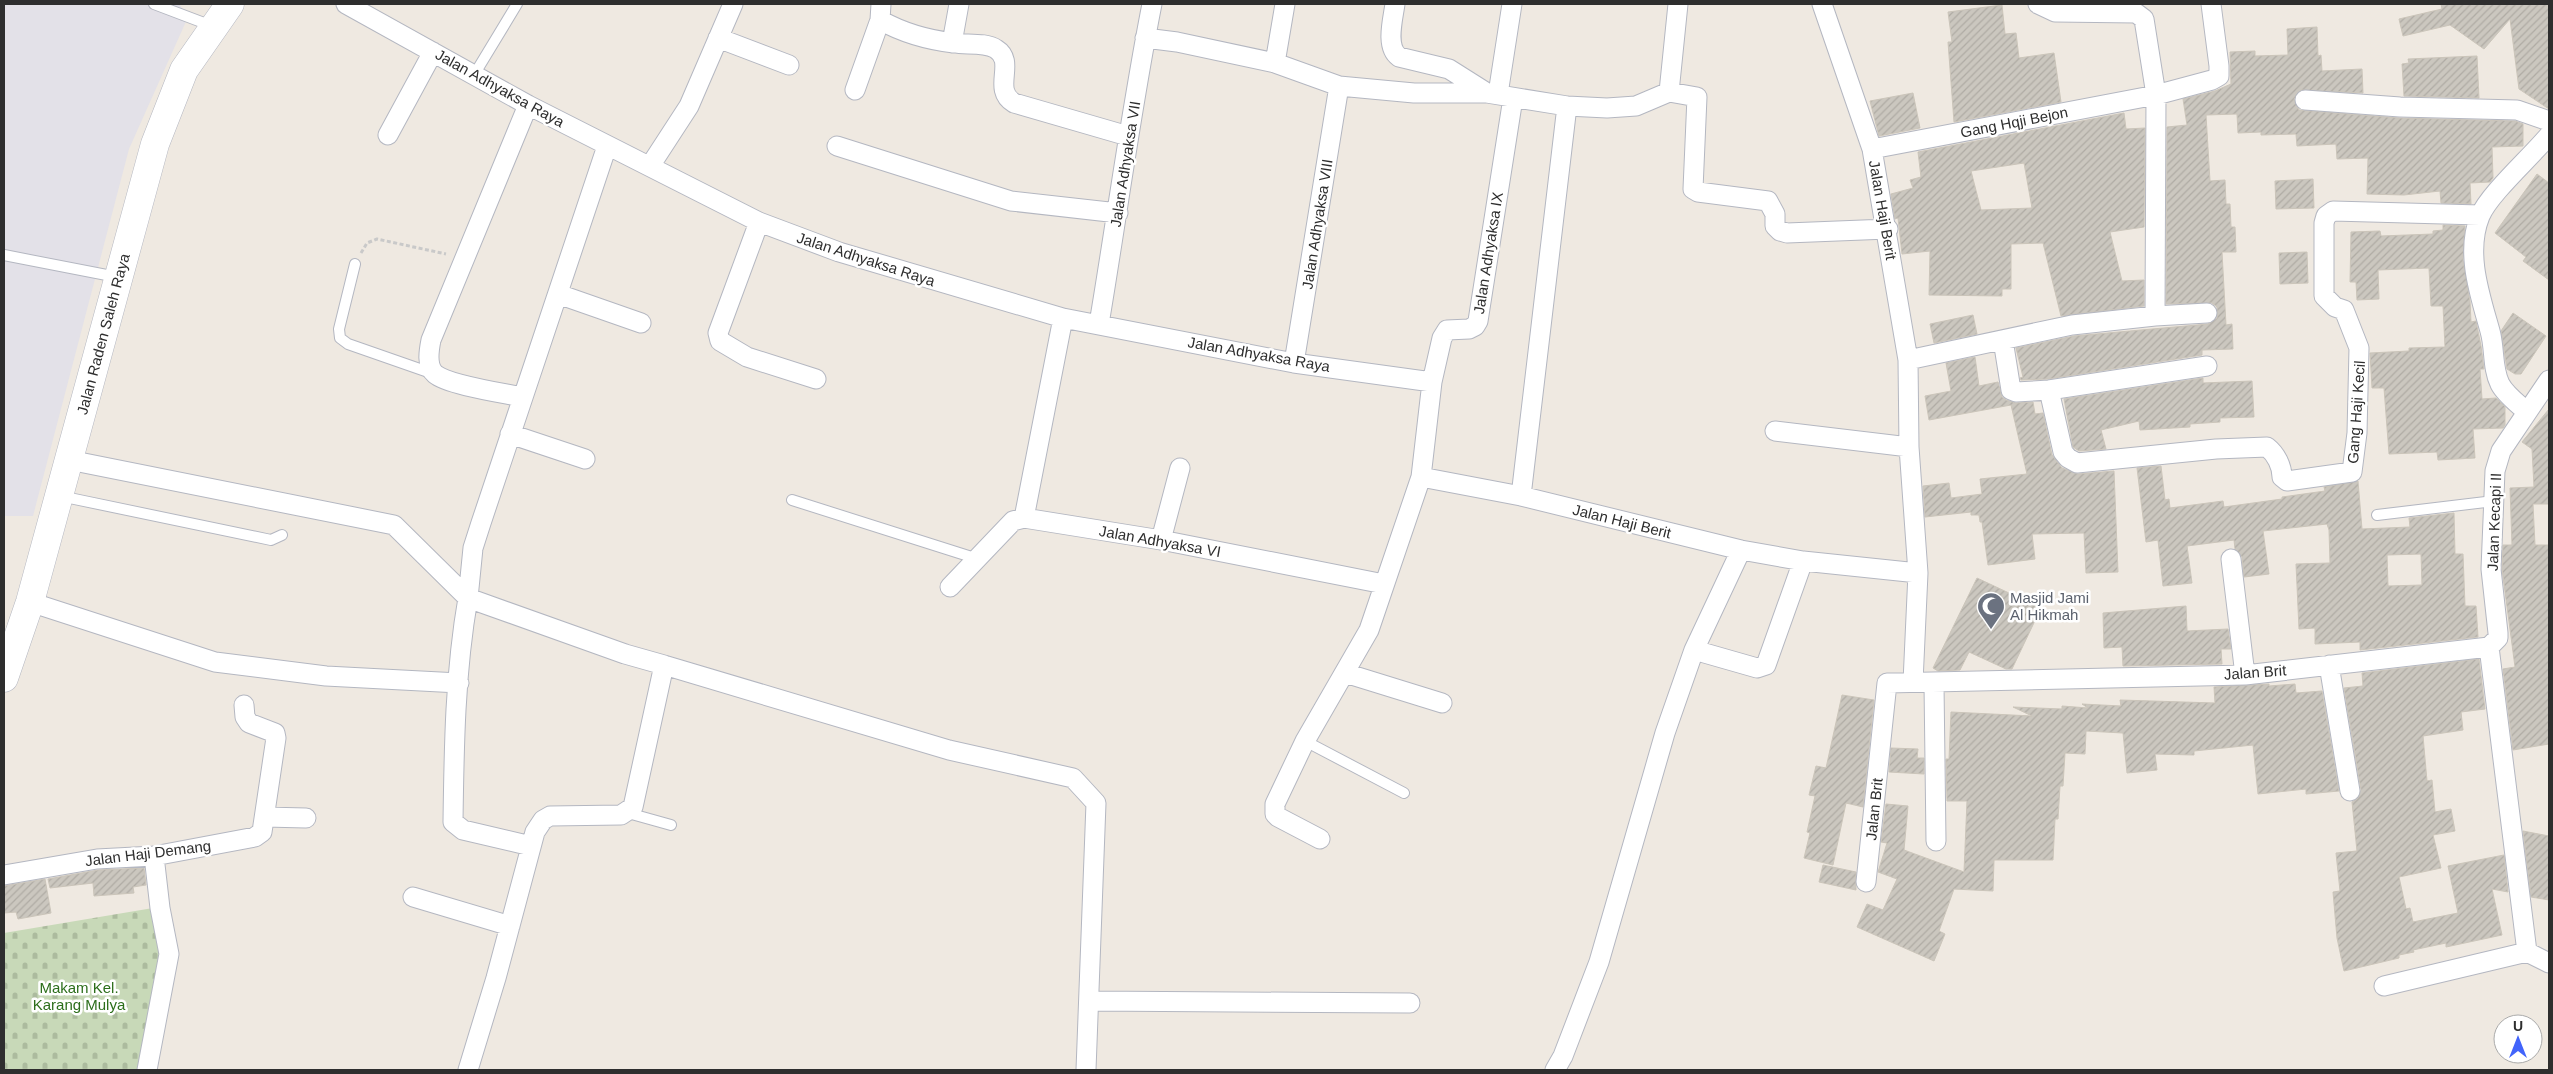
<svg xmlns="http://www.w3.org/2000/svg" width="2553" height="1074" font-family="Helvetica,sans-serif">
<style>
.industrial{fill:#e3e1e8}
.cemetery{fill:url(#cemetery-stones)}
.building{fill:url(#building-hatch);stroke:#cbc5ba;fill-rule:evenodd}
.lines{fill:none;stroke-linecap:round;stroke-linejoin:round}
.lane-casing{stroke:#b4b7c1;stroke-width:12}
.street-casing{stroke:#b4b7c1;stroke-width:21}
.secondary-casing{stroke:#b4b7c1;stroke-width:29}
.path{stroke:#c9c9c9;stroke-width:3;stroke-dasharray:4 2.5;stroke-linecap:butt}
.lane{stroke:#fff;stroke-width:10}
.street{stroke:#fff;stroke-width:19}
.secondary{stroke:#fff;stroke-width:28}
.labels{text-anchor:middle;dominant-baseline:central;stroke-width:5;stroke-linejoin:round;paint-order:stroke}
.street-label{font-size:15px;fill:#2e2e2e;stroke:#fff}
.worship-label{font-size:15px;fill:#5b616d;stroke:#fff;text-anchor:start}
.park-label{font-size:15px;fill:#2c6e1b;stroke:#fff}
</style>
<defs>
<pattern id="cemetery-stones" width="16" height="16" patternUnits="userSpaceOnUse" patternTransform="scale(1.25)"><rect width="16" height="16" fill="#c8d9b8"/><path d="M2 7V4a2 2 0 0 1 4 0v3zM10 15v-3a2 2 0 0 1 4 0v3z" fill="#acbb9e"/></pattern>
<pattern id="building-hatch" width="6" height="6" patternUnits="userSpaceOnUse" patternTransform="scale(1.25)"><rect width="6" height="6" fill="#cbc7bf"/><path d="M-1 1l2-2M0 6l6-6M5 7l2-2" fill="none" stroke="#afaba4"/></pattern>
</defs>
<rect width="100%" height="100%" fill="#efe9e1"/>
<path class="industrial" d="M4 4H179L188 17 129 149 33 516H4Z"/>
<path class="cemetery" d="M153 908 163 954 141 1070H4V933Z"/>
<path class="building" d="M2441 4H2549V109L2519 89 2510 19 2484 49 2450 25 2403 36 2399 19 2442 9Z
M2002 5 2005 34 2016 33 2019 58 2054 53 2061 102 1954 122 1948 42H1952L1948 12Z
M2317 27 2318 56 2321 55 2322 71 2362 69 2363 93 2301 90 2294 99 2299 110 2399 118 2515 121 2523 124V146L2492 147 2493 178 2490 182 2470 183 2471 204 2441 203 2440 191 2404 195 2367 194 2368 158 2337 159 2336 144 2297 146 2296 134 2261 135V132L2238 133 2237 114 2206 115 2210 181 2225 180 2226 204H2230L2231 227H2235L2236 252H2222L2226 325 2232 324 2233 349 2202 350V355L2048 379 2021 380 2020 378 2023 377 2016 348 2074 336 2208 324 2217 318V307L2212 303 2166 304 2167 127 2187 125 2183 99 2215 91 2231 84 2230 52 2255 51V56L2288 55 2287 29Z
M2477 56 2479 98 2404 96 2402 64 2409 63 2408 59Z
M1913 93 1920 128 1879 136 1870 101Z
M2124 113 2126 129 2145 128 2144 227 2110 232 2122 281 2144 280V306L2061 316 2043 243 2011 244V289H2002V296L1929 295 1930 251 1902 254 1898 218 1895 219 1891 194 1913 188 1910 180 1921 177 1918 152ZM2024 163 2032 208 1981 210 1971 171Z
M2537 174 2549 183V280L2523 261 2526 257 2495 233Z
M2313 179 2314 208 2276 209 2275 181Z
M2443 225 2465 226 2463 260 2470 301 2471 322 2476 321 2481 346 2484 369H2480L2482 399 2496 398 2505 407V425L2503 428 2473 429 2475 458 2438 460 2437 452 2389 454 2384 388H2372L2370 353 2409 351V348L2445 347 2443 306H2431L2429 268 2378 270 2379 299 2357 300 2356 282H2350L2351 232 2380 231 2381 236 2433 234V231L2443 230Z
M2307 252 2308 283 2280 284 2279 253Z
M2513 313 2546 336 2521 374H2515L2507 369 2501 331Z
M1973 315 1977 334 1934 343 1930 324Z
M1975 357 1979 386 1998 382 2002 397 2006 400 2016 403 2033 402 2035 414 2043 413 2052 455 2062 468 2078 474 2114 471 2118 572 2086 573 2084 533 2032 534 2035 559 1988 565 1982 522H1980L1979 515H1971V512L1925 517 1923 486 1949 483 1951 498 1982 494 1980 479 2027 474 2011 405 1929 420 1925 396 1951 391 1946 363Z
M2203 378V383L2252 381 2254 417 2220 418V422L2190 424V427L2140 430 2139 421 2101 430 2106 449 2079 451 2073 447 2064 399Z
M2549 409V504H2533L2535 545H2549V744L2513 750 2503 669 2515 667 2502 569 2503 545H2512L2510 488 2534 487 2532 449 2522 442Z
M2161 466 2165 500 2169 499 2170 508 2223 501 2224 507 2282 499V497L2325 491 2324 487 2358 481 2362 529 2410 527 2409 518 2454 513 2455 554H2463L2465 606H2476L2478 637 2360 650V642L2315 644V628L2299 629 2296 564 2330 563 2329 530 2327 524 2263 531 2269 574 2244 577 2242 557 2235 549 2234 540 2187 546 2192 583 2163 586 2158 540 2146 542 2137 468ZM2421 554 2422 585 2388 586 2387 555Z
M1977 578 2041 608 2012 669H2006L1969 652 1960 670 1938 671 1933 668Z
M2186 606 2187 631 2228 629 2231 649H2221L2222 664 2123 666 2122 647 2104 648 2103 613Z
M2479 659 2485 709 2461 712 2463 730 2423 736 2427 781 2432 780 2435 812 2451 809 2455 831 2433 835 2441 868 2399 877 2406 909 2410 908 2413 922 2458 913 2448 866 2504 855 2508 892 2492 889 2502 935 2446 947V943L2413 950 2414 952 2399 955V958L2344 971 2337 938 2333 892 2340 891 2336 853 2357 851 2352 802 2357 799 2361 790 2344 688 2363 686 2362 673Z
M2269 684V686L2295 684 2296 693 2322 691 2339 791 2306 794V789L2258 794 2253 745 2194 751V755L2155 754 2157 770 2127 773 2123 733 2086 731 2085 754 2065 753 2063 786H2060L2058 819H2055L2053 860H1994L1993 891 1954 889 1939 931 1945 934 1934 961 1857 927 1867 904 1883 910 1897 879 1878 872 1887 843 1881 842 1886 804 1908 806 1904 850 1964 872 1967 801H1947L1946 759H1949L1951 712 2032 716 2013 707 2062 709V706L2088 708 2082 704 2121 706 2120 700 2215 703 2214 687Z
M1842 695 1874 700 1863 807 1846 803 1833 865 1804 858 1810 833 1807 832 1815 796 1809 795 1816 766 1826 768Z
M1891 748 1918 749 1917 758H1924V774L1889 772Z
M2523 831 2549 836V900L2531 897Z
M1823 865 1856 872V890L1819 882Z
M144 868 146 885 133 887 134 893 94 896 93 883 50 888 48 879 98 870Z
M45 879 51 913 18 919 16 912 4 913V886Z"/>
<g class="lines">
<g class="lane-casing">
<path id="lane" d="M154 4 212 26
M474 75 517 4
M4 255 117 277
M355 264 339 329 340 338 348 344 434 374
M60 496 271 540 282 535
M792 500 978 559
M2377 515 2494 501
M1305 741 1404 793
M628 813 671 825"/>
</g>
<g class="street-casing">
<path id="street" d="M346 4 528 105 759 222 839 252 1063 318 1294 363 1432 382
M1395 4C1393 19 1385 47 1399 57L1449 69 1487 93
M1822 4 1872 149 1908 360 1909 447 1918 573 1913 682
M2038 4 2055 12 2136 13 2144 19 2156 95 2155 316
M880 20C903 33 928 40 954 43 966 45 986 42 996 49 1017 62 991 89 1014 103L1128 136
M718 38 789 65
M1145 38 1177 42 1275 63 1339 86 1414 93H1487L1567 106 1607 108 1636 106 1669 92 1697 97 1693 189 1698 192 1768 201 1775 214V226L1780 231 1787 233 1888 229
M952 43 959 4
M1275 63 1285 4
M855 90 880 20 881 4
M1669 92 1678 4
M1498 94 1512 4
M2305 100 2400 107 2517 110 2549 121
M388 135 433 52
M837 146 1011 201 1118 213
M1872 149 2156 95 2212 80 2219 76V66L2211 4
M650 166 689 106 733 4
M759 222 718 333 720 341 747 357 816 379
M558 294 641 323
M1063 318 1024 518 1161 540 1384 584
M1099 324C1117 217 1131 110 1152 4
M2003 340 2011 390 2016 392 2049 390 2207 366
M1908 360 2072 325 2155 316 2207 313
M1294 363 1339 86
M2049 390 2063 452 2068 458 2077 463 2216 449 2267 447C2276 454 2282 466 2282 477L2287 481 2352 472 2357 433 2359 348 2344 310 2335 307 2324 296V223L2326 216 2333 211 2480 215
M522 397C503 393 448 385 435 374 426 366 429 350 431 340L528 105
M2526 411C2517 403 2505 394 2500 384 2492 368 2495 348 2490 331 2480 295 2465 253 2480 216 2489 194 2532 156 2549 135
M1775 431 1909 447
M510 434 585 459
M69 460 394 525 468 598C455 672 454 747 453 822L463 830 531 846
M1421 477 1521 496 1741 550 1803 561 1918 573
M1521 496 1567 106
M1161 540 1180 468
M2231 559 2245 675
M950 587 1013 521 1024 518
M30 602 215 662 326 676 459 683
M2489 647 2498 638V633L2491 569 2495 471 2501 451 2549 380
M1694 650 1757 668 1766 665 1803 561
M664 665 949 750 1073 778 1096 803 1086 1070
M2329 665 2350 791
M1345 673 1442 703
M1934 684 1936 841
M265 817 306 818
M1320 839 1278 817 1275 814V804L1305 741 1369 630 1421 477 1432 382 1442 338 1447 330 1469 329 1475 326 1478 321 1513 98
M4 875 97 859 154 856 255 837 262 832 276 738 275 733 249 723 245 717 244 705
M1866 882 1887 683 2245 675 2489 647 2527 952 2549 963
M413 897 510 926
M2384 986 2527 952
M1090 1001 1410 1003
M147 1070 169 954 160 908 154 856
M468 1070 496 978 535 832 543 820 550 816 621 815 633 807 664 665 625 654 468 598 473 548 481 523 607 146
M1555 1070 1563 1056 1599 962 1665 733 1694 650 1741 550"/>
</g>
<g class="secondary-casing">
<path id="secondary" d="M4 678 30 602 155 144 184 70 230 4"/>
</g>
<path class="path" d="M361 253 367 243 377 239 446 254"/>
<use href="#lane" class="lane"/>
<use href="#street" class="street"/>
<use href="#secondary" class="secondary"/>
</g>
<defs>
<g id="mosque-pin" transform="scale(1.4375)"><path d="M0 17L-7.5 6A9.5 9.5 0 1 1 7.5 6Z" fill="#6b7280" stroke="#fff"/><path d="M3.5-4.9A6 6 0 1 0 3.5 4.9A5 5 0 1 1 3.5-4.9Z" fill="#fff"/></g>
</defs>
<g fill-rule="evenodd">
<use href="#mosque-pin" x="1991" y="606"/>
</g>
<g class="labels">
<g class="street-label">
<text transform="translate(500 88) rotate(29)">Jalan Adhyaksa Raya</text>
<text transform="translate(2014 122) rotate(-11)">Gang Hqji Bejon</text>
<text transform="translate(1125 164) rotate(-81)">Jalan Adhyaksa VII</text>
<text transform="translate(1883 210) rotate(80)">Jalan Haji Berit</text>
<text transform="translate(1317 224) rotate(-81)">Jalan Adhyaksa VIII</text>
<text transform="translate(1488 253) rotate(-81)">Jalan Adhyaksa IX</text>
<text transform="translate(866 259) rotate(18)">Jalan Adhyaksa Raya</text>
<text transform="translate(103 334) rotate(-75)">Jalan Raden Saleh Raya</text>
<text transform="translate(1259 354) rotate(10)">Jalan Adhyaksa Raya</text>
<text transform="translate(2356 412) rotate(-86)">Gang Haji Kecil</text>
<text transform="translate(1622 521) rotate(14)">Jalan Haji Berit</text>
<text transform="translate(2494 522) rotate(-88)">Jalan Kecapi II</text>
<text transform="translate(1160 541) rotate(10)">Jalan Adhyaksa VI</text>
<text transform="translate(2255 672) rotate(-4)">Jalan Brit</text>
<text transform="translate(1874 809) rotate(-84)">Jalan Brit</text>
<text transform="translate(148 853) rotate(-7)">Jalan Haji Demang</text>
</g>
<g class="worship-label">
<text x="2010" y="597">Masjid Jami<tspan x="2010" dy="17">Al Hikmah</tspan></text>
</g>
<g class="park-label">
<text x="79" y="987">Makam Kel.<tspan x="79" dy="17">Karang Mulya</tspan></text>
</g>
</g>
<rect width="2553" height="1074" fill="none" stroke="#2e2e2e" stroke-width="10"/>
<g transform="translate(2518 1039)"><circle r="24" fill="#ffffff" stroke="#ababab"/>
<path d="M0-4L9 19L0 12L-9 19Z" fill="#4264fb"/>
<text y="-8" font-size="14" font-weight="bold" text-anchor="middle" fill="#2e2e2e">U</text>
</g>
</svg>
